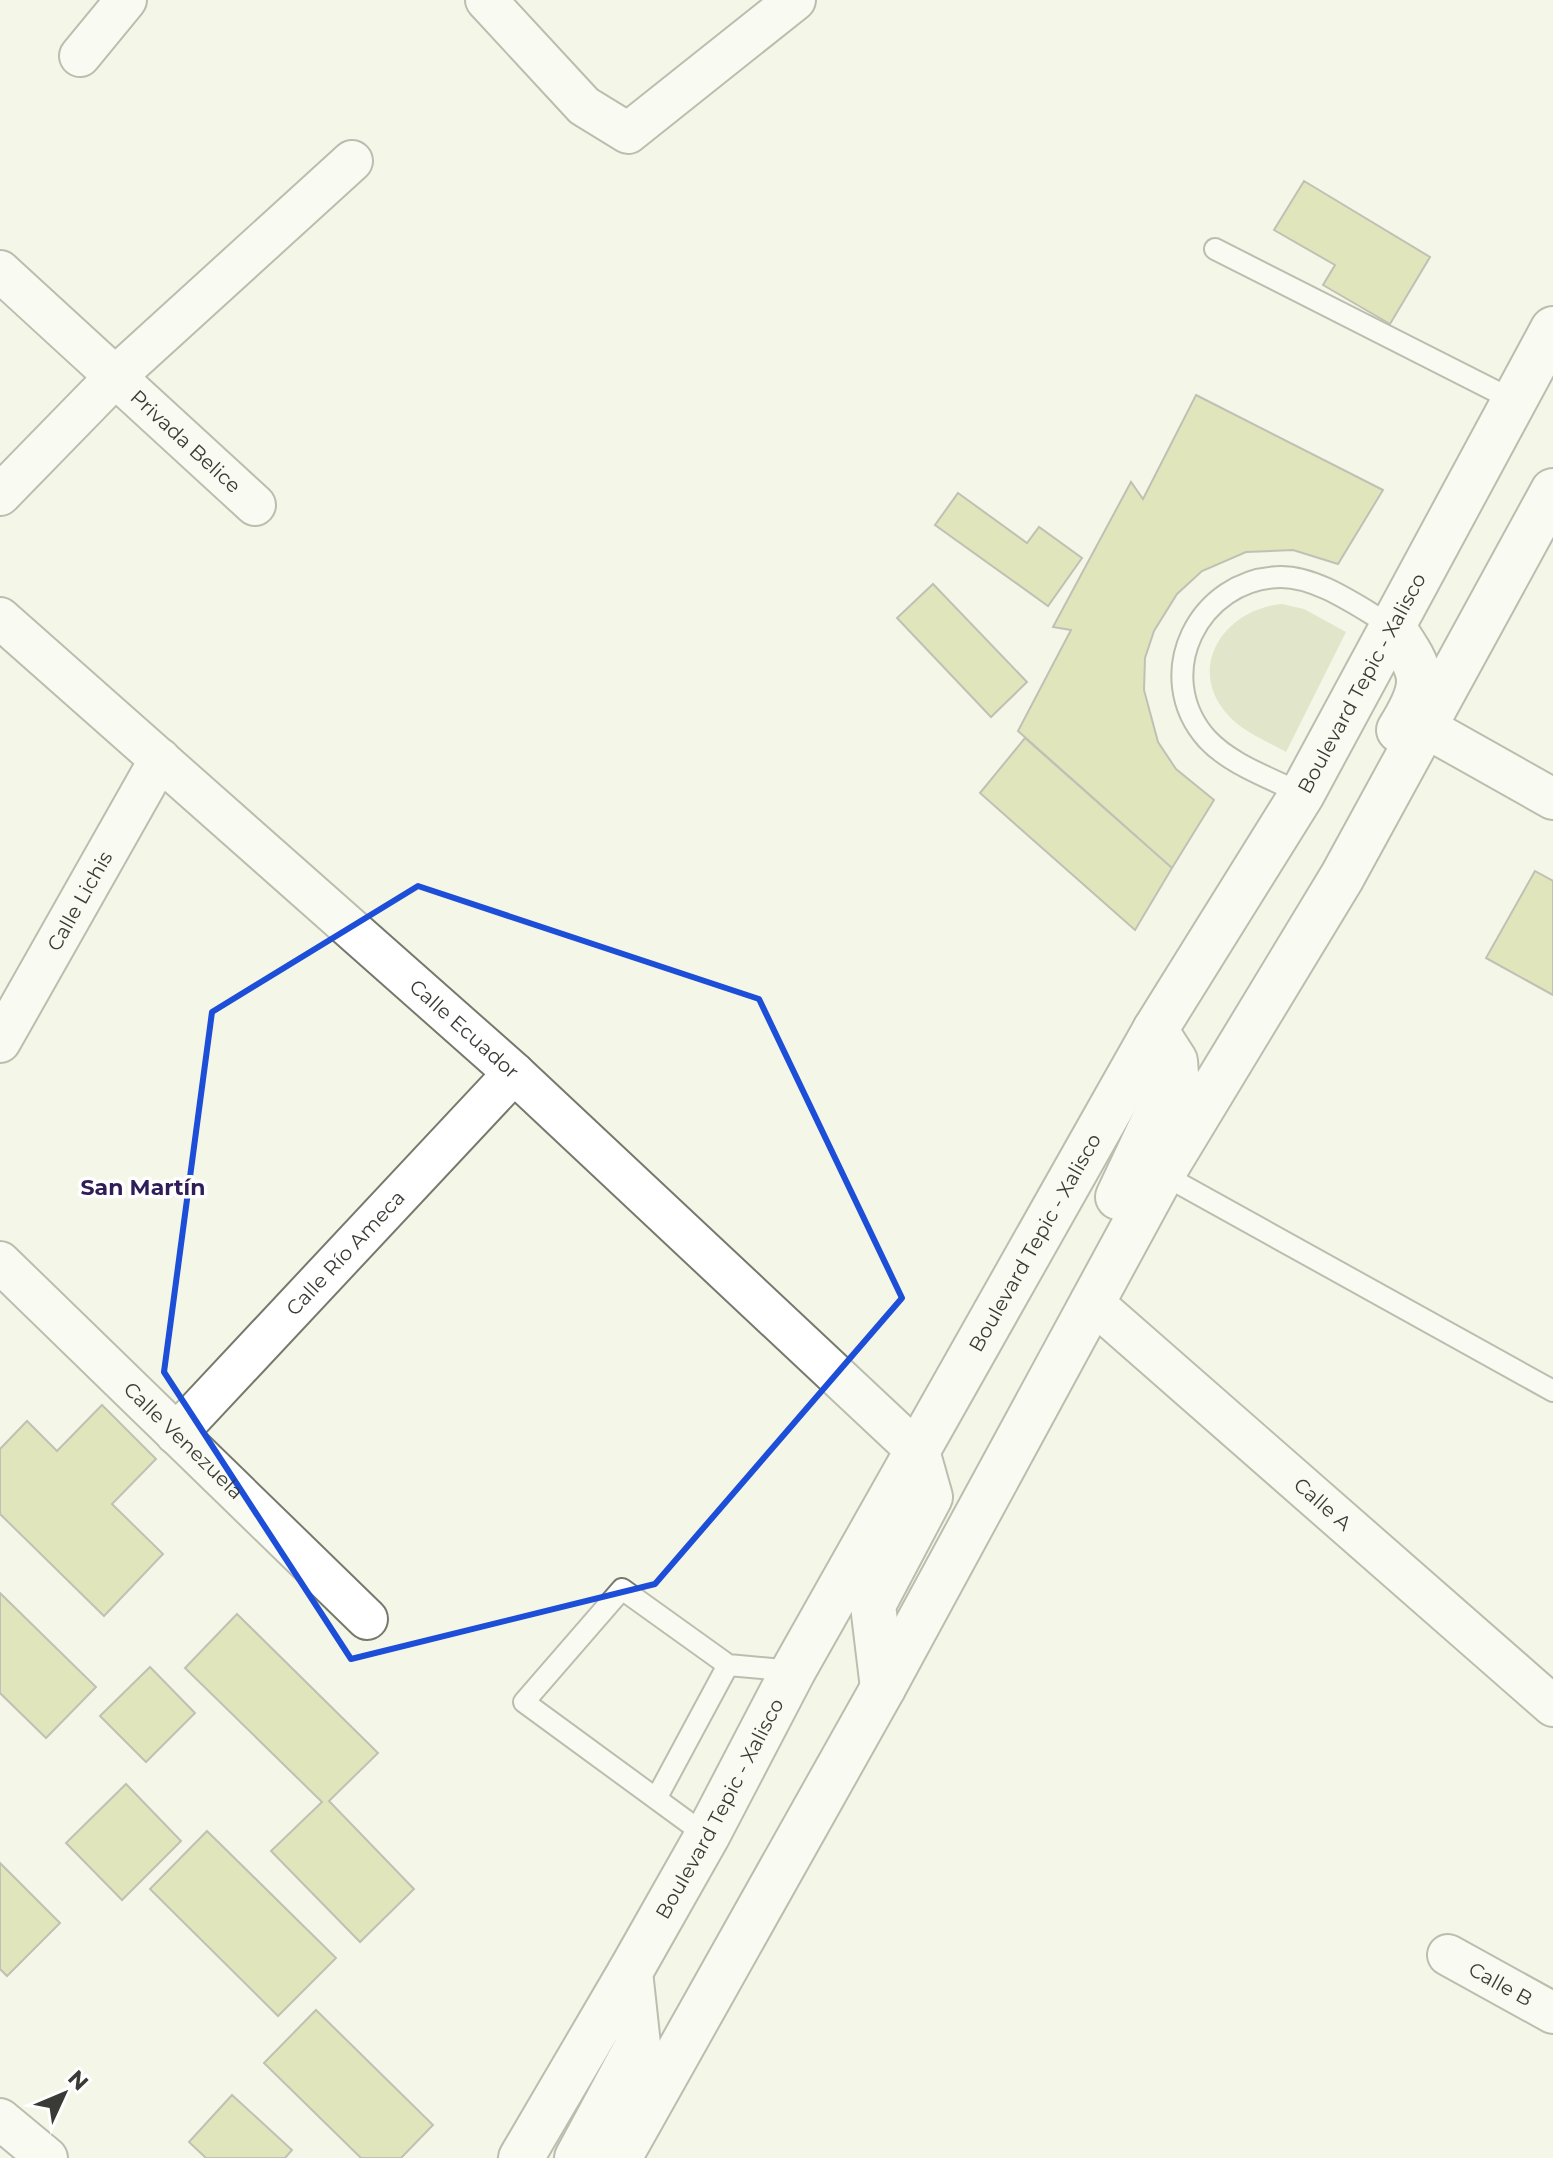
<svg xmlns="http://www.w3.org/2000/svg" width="1553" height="2158" font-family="Montserrat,sans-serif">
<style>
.green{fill:#cbd1a5}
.building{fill:#c9d188;stroke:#808175;stroke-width:2}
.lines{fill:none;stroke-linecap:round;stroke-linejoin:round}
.service-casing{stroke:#77796c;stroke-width:24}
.minor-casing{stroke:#77796c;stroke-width:44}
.primary-casing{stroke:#77796c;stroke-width:48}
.service{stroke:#fff;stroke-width:20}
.minor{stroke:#fff;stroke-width:40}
.primary{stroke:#fff;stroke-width:44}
.marked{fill:none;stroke:#1d4ed8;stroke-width:6;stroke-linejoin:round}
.labels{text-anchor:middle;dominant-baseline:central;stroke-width:7;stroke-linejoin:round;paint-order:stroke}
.street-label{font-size:20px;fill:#3a3b36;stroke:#fff}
.neighbourhood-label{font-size:22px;font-weight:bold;fill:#2f1d57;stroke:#fff}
</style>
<rect width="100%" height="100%" fill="#f4f6e8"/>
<path class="green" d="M1282 604 1304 609 1346 632 1286 752C1267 741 1243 732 1228 715 1185 668 1224 609 1282 604Z"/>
<path class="building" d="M1304 181 1430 257 1390 324 1323 285 1335 265 1274 230Z
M1196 395 1383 490 1338 564 1293 550 1246 552 1202 571 1177 594 1154 631 1145 658 1144 690 1158 742 1176 769 1214 800 1172 868 1018 731 1071 630 1053 627 1131 482 1143 499Z
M958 493 1027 543 1039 527 1082 558 1048 606 935 525Z
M933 584 1027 682 991 717 897 618Z
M1025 738 1172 868 1135 930 980 793Z
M1535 871 1553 881V995L1486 958Z
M102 1405 156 1459 112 1504 163 1554 104 1616 0 1514V1449L27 1421 57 1451Z
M0 1593 96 1687 46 1738 0 1693Z
M237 1614 378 1753 329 1801 414 1889 360 1942 271 1851 322 1802 185 1668Z
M150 1667 195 1713 146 1762 100 1716Z
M126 1784 181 1841 122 1900 66 1843Z
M207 1831 336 1958 278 2016 150 1889Z
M0 1863 60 1923 7 1976 0 1969Z
M316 2010 433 2125 401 2158H361L264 2063Z
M232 2095 292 2150 285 2158H206L189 2142Z"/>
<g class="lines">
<g class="service-casing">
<path id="service" d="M1215 249 1513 400
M1302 794C1271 778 1231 765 1207 739 1150 675 1199 578 1281 577 1319 577 1360 608 1392 626
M1162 1174 1553 1391
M728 1665 793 1671
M657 1797 728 1665 622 1589 524 1702 707 1836"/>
</g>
<g class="minor-casing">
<g id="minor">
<path d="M486 0 584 106 628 133 795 0"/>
<path d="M80 56 126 0"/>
<path id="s1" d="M0 271 255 505"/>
<path d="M0 495 117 375 352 161"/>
<path id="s2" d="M0 618 514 1073 917 1451"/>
<path d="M1425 727 1553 799"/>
<path id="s3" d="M0 1042 160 759"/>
<path id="s4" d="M0 1262 367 1619"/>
<path id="s5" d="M1091 1301 1553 1706"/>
<path id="s6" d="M176 1434 514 1073"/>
<path id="s7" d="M1448 1955 1553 2013"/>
<path d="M0 2119 47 2158"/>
</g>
</g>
<g class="primary-casing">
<g id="primary">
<path d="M1392 626C1423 673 1430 680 1399 730"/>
<path d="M1118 1197 1176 1074 1175 1061 1155 1030"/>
<path d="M883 1688 873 1605 930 1497 917 1451"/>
<path id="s8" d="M521 2158 630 1972 707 1836 793 1671 1155 1030 1302 794 1553 329"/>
<path d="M577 2158 638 2045 630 1972"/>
<path d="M619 2158 883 1688 1162 1174 1342 877 1553 491"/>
</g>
</g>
<use href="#service" class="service"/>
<use href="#minor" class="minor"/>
<use href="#primary" class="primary"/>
</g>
<path d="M0 0H1553V2158H0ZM418 886 759 999 902 1298 655 1584 351 1659 164 1372 212 1012Z" fill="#f4f6e8" fill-opacity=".55" fill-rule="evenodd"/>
<path class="marked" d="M418 886 759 999 902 1298 655 1584 351 1659 164 1372 212 1012Z"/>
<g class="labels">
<g class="street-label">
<text stroke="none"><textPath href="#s1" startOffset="252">Privada Belice</textPath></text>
<text stroke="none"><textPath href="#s8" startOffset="1698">Boulevard Tepic - Xalisco</textPath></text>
<text stroke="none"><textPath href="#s3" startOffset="162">Calle Lichis</textPath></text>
<text stroke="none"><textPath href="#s2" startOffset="620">Calle Ecuador</textPath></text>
<text stroke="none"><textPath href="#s8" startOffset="1050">Boulevard Tepic - Xalisco</textPath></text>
<text stroke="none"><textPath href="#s6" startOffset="248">Calle Río Ameca</textPath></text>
<text stroke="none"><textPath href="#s4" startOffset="256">Calle Venezuela</textPath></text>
<text stroke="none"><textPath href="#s5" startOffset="308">Calle A</textPath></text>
<text stroke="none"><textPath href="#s8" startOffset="402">Boulevard Tepic - Xalisco</textPath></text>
<text stroke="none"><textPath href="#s7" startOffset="60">Calle B</textPath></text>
</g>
<g class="neighbourhood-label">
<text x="143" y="1187">San Martín</text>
</g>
</g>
<g transform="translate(64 2094) rotate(46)" stroke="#ffffff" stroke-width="6" paint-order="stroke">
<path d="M0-6L14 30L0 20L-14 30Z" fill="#3a3b36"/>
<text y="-12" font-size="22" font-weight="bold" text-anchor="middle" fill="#3a3b36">N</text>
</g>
</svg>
